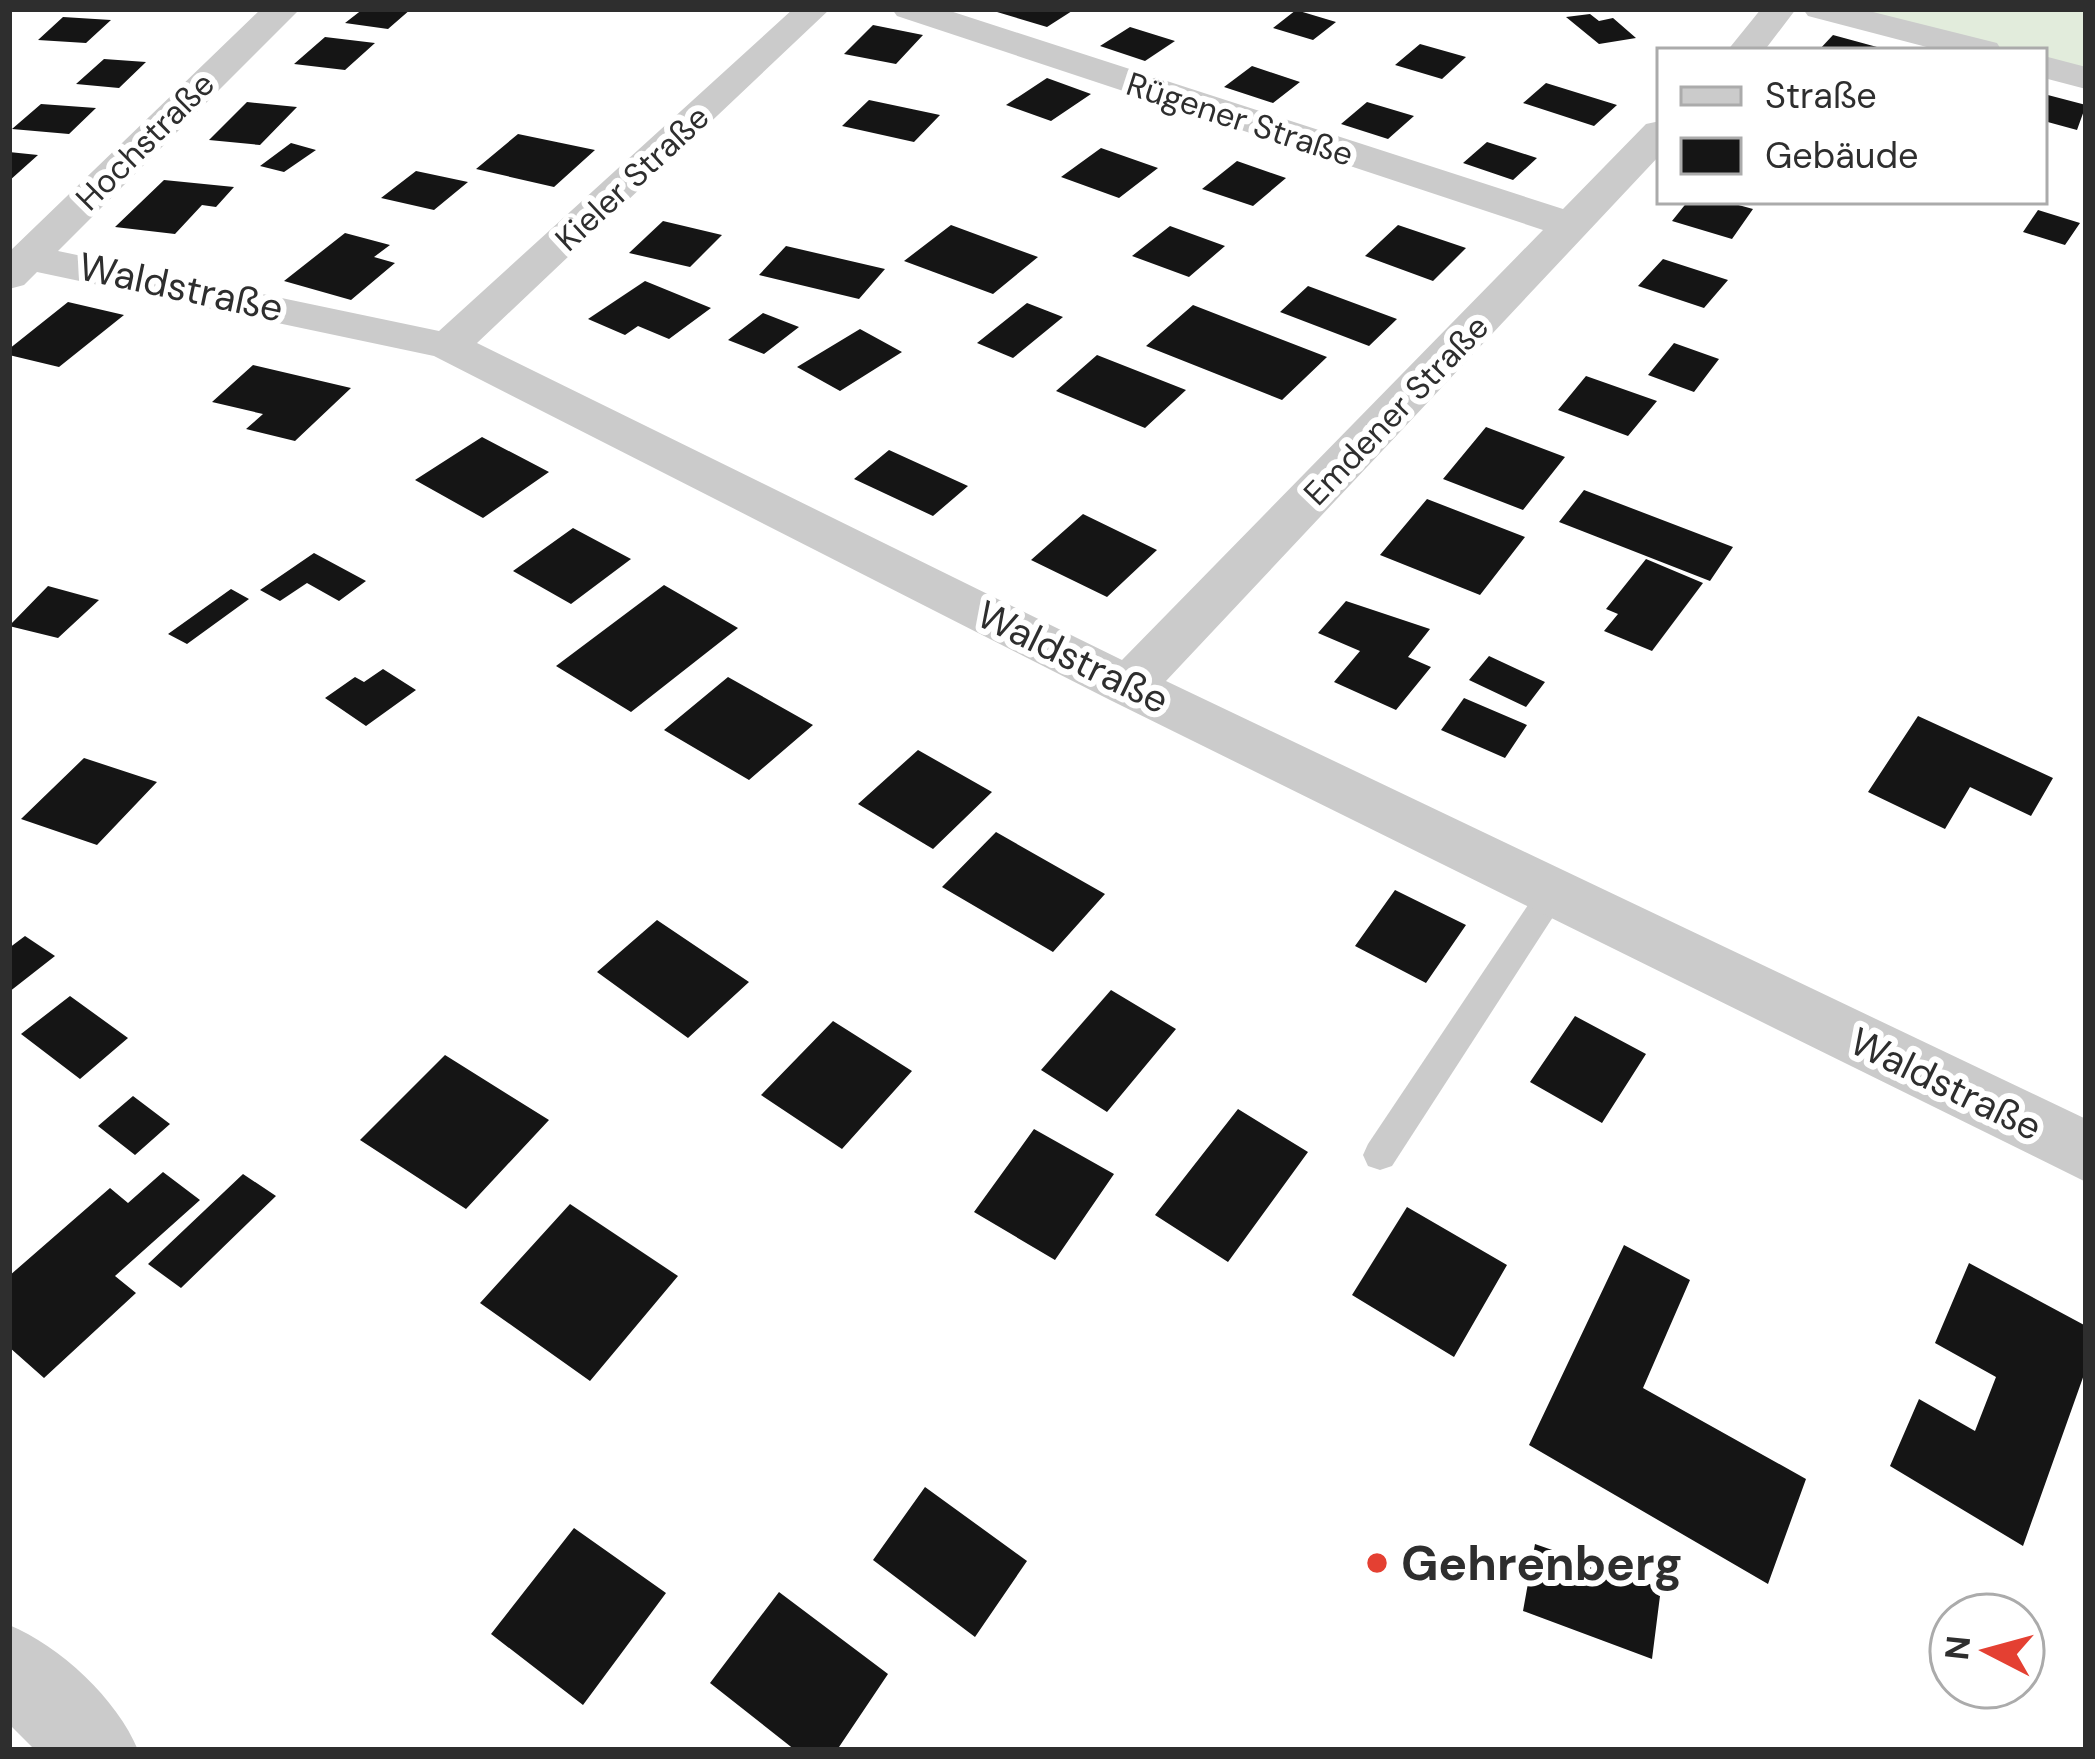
<svg xmlns="http://www.w3.org/2000/svg" width="2095" height="1759" font-family="'DM Sans',sans-serif">
<style>
.green{fill:#e2ecdc}
.building{fill:#151515}
.lines{fill:none;stroke-linecap:round;stroke-linejoin:round}
.lane{fill:#cbcbcb;fill-rule:evenodd}
.street{fill:#cbcbcb;fill-rule:evenodd}
.poi-dot{fill:#e44032;stroke:#fff;stroke-width:4.5}
.labels{text-anchor:middle;dominant-baseline:central;stroke-width:12;stroke-linejoin:round;paint-order:stroke}
.far-street-label{font-size:33px;fill:#2e2e2e;stroke:#fff}
.street-label{font-size:39px;fill:#2e2e2e;stroke:#fff}
.near-poi-label{font-size:48px;font-weight:bold;fill:#2e2e2e;stroke:#fff;text-anchor:start}
</style>
<rect width="100%" height="100%" fill="#fff"/>
<path class="green" d="M1826 9H2086V77L2044 66V51H1986Z"/>
<path class="building" d="M363 9H411L388 29 345 23Z
M987 9H1066L1072 11 1047 27Z
M1296 10 1336 22 1313 40 1273 28Z
M1590 14 1599 21 1613 18 1636 38 1599 44 1566 17Z
M63 17 111 20 86 43 38 40Z
M873 25 923 35 896 64 844 54Z
M1130 27 1175 41 1145 61 1100 46Z
M1833 35 1888 50V51H1818Z
M325 37 375 43 345 70 294 64Z
M1420 44 1466 57 1442 79 1395 65Z
M104 59 146 62 119 88 76 84Z
M1252 66 1300 82 1273 103 1224 87Z
M1047 78 1091 94 1051 121 1006 105Z
M1546 83 1617 105 1594 126 1523 103Z
M2044 94 2086 105 2077 130 2044 121Z
M869 100 940 115 914 142 842 126Z
M247 102 297 107 260 145 209 140Z
M1367 102 1414 116 1388 139 1341 124Z
M41 104 96 108 69 134 12 129Z
M518 134 595 150 554 187 476 169Z
M1487 142 1537 158 1513 180 1463 163Z
M291 143 316 150 284 172 260 166Z
M1101 148 1158 168 1119 198 1061 177Z
M9 152 38 155 9 181Z
M1237 161 1286 178 1253 206 1202 189Z
M416 171 468 182 434 210 381 198Z
M164 180 234 187 216 207 202 205 175 234 115 227Z
M1688 201H1724L1753 209 1732 239 1672 221Z
M2038 210 2080 223 2065 245 2023 232Z
M663 221 722 235 690 267 629 253Z
M951 225 1038 257 993 294 904 261Z
M1398 225 1466 248 1433 281 1365 256Z
M1170 226 1225 246 1189 277 1132 256Z
M345 233 390 245 374 257 395 263 351 300 284 281Z
M786 246 885 269 859 299 759 275Z
M1663 259 1728 280 1704 308 1638 286Z
M645 281 711 308 669 339 638 326 625 335 588 319Z
M1308 286 1397 319 1369 346 1280 312Z
M68 302 124 315 59 367 9 355V349Z
M1027 303 1063 317 1013 358 977 343Z
M1193 305 1327 357 1282 400 1146 346Z
M763 313 799 327 764 354 728 340Z
M860 329 902 352 840 391 797 367Z
M1674 343 1719 359 1694 392 1648 375Z
M1097 355 1186 390 1145 428 1056 391Z
M253 365 351 388 295 441 246 429 263 414 212 402Z
M1586 376 1657 401 1628 436 1558 410Z
M1486 427 1565 457 1523 510 1443 479Z
M482 437 549 472 483 518 415 480Z
M889 450 968 486 933 516 854 479Z
M1584 490 1733 547 1710 581 1559 522Z
M1427 499 1525 537 1480 595 1380 555Z
M1083 514 1157 550 1107 597 1031 560Z
M573 528 631 559 571 604 513 571Z
M314 553 366 581 339 601 307 583 280 601 260 590Z
M1646 559 1703 583 1652 651 1604 631 1618 614 1606 609Z
M664 585 738 628 631 712 556 666Z
M48 586 99 600 58 638 9 626Z
M231 589 249 599 187 644 168 634Z
M1346 601 1430 629 1408 657 1431 667 1396 710 1334 682 1360 651 1318 633Z
M1489 656 1545 682 1526 707 1469 680Z
M383 669 416 690 366 726 325 698 355 677 364 682Z
M728 677 813 725 749 780 664 730Z
M1464 698 1527 725 1505 758 1441 730Z
M1918 716 2053 778 2031 816 1970 787 1945 829 1868 792Z
M918 750 992 792 933 849 858 804Z
M84 758 157 782 97 845 21 819Z
M996 832 1105 894 1053 952 942 887Z
M1395 890 1466 925 1426 983 1355 946Z
M657 920 749 982 688 1038 597 972Z
M25 936 55 956 9 992V948Z
M1111 990 1176 1029 1107 1112 1041 1070Z
M70 996 128 1038 80 1079 21 1034Z
M1575 1016 1646 1054 1602 1123 1530 1082Z
M833 1021 912 1071 842 1149 761 1095Z
M445 1055 549 1120 466 1209 360 1140Z
M133 1096 170 1124 135 1155 98 1126Z
M1238 1109 1308 1152 1228 1262 1155 1215Z
M1034 1129 1114 1174 1055 1260 974 1212Z
M163 1172 200 1200 115 1276 136 1293 44 1378 9 1347V1276L110 1188 128 1203Z
M243 1174 276 1196 181 1288 148 1264Z
M570 1204 678 1276 590 1381 480 1303Z
M1407 1207 1507 1265 1454 1357 1352 1295Z
M1624 1245 1690 1280 1643 1388 1806 1479 1768 1584 1529 1445Z
M1969 1263 2086 1326V1369L2023 1546 1890 1466 1919 1399 1975 1431 1996 1377 1935 1343Z
M925 1487 1027 1561 975 1637 873 1560Z
M574 1528 666 1593 583 1705 491 1634Z
M1535 1544 1661 1588 1652 1659 1523 1611Z
M779 1592 888 1674 837 1750H795L710 1683Z"/>
<g class="lines">
<path class="lane" d="M1553 880 1564 884 1568 892 1564 900 1392 1166 1380 1170 1368 1166 1363 1155 1368 1144 1542 884Z"/>
<path class="street" d="M261 9H300L58 251 439 331 793 9H830L477 343 1122 660 1543 230 897 16 892 9H944L1563 209 1646 124 1660 121V155L1166 681 2086 1119V1182L1110 700 434 356 37 272 24 285 9 289V252Z
M1761 9H1796L1764 51H1727Z
M1803 9H1861L1997 43 2002 51H1942L1808 16Z
M2044 56 2086 67V89L2044 78Z
M9 1625C60 1646 117 1699 138 1750H35L9 1724Z"/>
</g>
<circle class="poi-dot" cx="1377" cy="1563" r="12"/>
<g class="labels">
<g class="far-street-label">
<text transform="translate(1240 119) rotate(18)">Rügener Straße</text>
<text transform="translate(145 141) rotate(-45)">Hochstraße</text>
<text transform="translate(632 178) rotate(-43)">Kieler Straße</text>
<text transform="translate(1396 410) rotate(-46)">Emdener Straße</text>
</g>
<g class="street-label">
<text transform="translate(181 287) rotate(12)">Waldstraße</text>
<text transform="translate(1073 657) rotate(26)">Waldstraße</text>
<text transform="translate(1946 1084) rotate(26)">Waldstraße</text>
</g>
<g class="near-poi-label">
<text x="1401" y="1563">Gehrenberg</text>
</g>
</g>
<rect width="2095" height="1759" fill="none" stroke="#2e2e2e" stroke-width="24"/>
<rect x="1657" y="48" width="390" height="156" fill="#ffffff" stroke="#ababab" stroke-width="3"/>
<rect x="1681" y="87" width="60" height="18" fill="#cbcbcb" stroke="#ababab" stroke-width="3"/>
<text x="1765" y="108" font-size="36" fill="#2e2e2e">Straße</text>
<rect x="1681" y="138" width="60" height="36" fill="#151515" stroke="#ababab" stroke-width="3"/>
<text x="1765" y="168" font-size="36" fill="#2e2e2e">Gebäude</text>
<g transform="translate(1987 1651) rotate(276)"><circle r="57" fill="#ffffff" stroke="#ababab" stroke-width="3"/>
<path d="M0-9L21 45L0 30L-21 45Z" fill="#e44032"/>
<text y="-18" font-size="33" font-weight="bold" text-anchor="middle" fill="#2e2e2e">N</text>
</g>
</svg>
